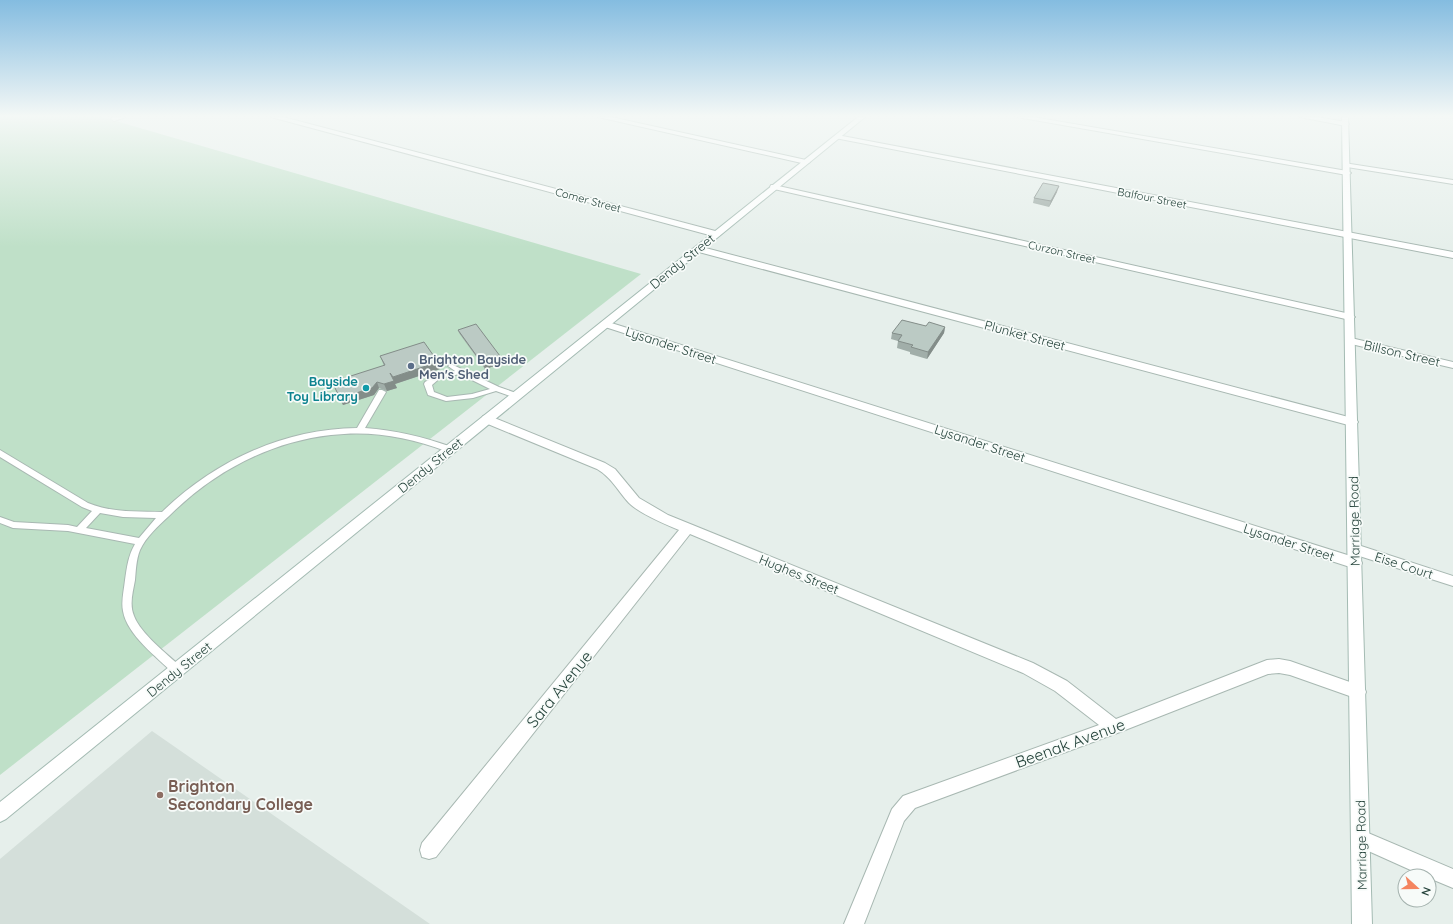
<svg xmlns="http://www.w3.org/2000/svg" width="1453" height="924" font-family="Quicksand,sans-serif">
<style>
.built{fill:#d4dfda}
.green{fill:#bfe0c8}
.lines{fill:none;stroke-linecap:round;stroke-linejoin:round}
.lane-casing{stroke:#a8b8b2;stroke-width:2}
.street-casing{stroke:#a8b8b2;stroke-width:2}
.secondary-casing{stroke:#a4bbb3;stroke-width:2}
.lane{fill:#fff;fill-rule:evenodd}
.street{fill:#fff;fill-rule:evenodd}
.secondary{fill:#fff;fill-rule:evenodd}
.wall{fill:#a1aea9}
.shaded-wall{fill:#838d89}
.building{fill:#bbcac4;stroke:#838d89}
.service-dot{fill:#5c6f8a;stroke:#f7fbf9;stroke-width:1.5}
.culture-dot{fill:#0f9aa8;stroke:#f7fbf9;stroke-width:1.5}
.education-dot{fill:#8d6e63;stroke:#f7fbf9;stroke-width:1.5}
.labels{text-anchor:middle;dominant-baseline:central;stroke-width:3.5;stroke-linejoin:round;paint-order:stroke}
.far-street-label{font-size:11px;fill:#24423a;stroke:#f7fbf9}
.street-label{font-size:13px;fill:#24423a;stroke:#f7fbf9}
.service-label{font-size:13px;font-weight:bold;fill:#4e5e75;stroke:#f7fbf9;text-anchor:start}
.culture-label{font-size:13px;font-weight:bold;fill:#0d838f;stroke:#f7fbf9;text-anchor:end}
.near-street-label{font-size:16px;fill:#24423a;stroke:#f7fbf9}
.near-education-label{font-size:16px;font-weight:bold;fill:#785e54;stroke:#f7fbf9;text-anchor:start}
</style>
<rect width="100%" height="100%" fill="#e6efeb"/>
<path class="built" d="M152 731 430 924H431H0V859Z"/>
<path class="green" d="M0 117H102L641 274 0 775Z"/>
<g class="lines">
<g class="lane-casing">
<path id="lane" d="M451 364 499 387 519 394 520 396 516 398 496 391 473 398 446 401 428 395 424 384 425 382 436 376 455 371 448 366ZM460 374 490 389 472 394 447 397 434 392 432 385 440 378Z
M379 390H382L386 392 365 428C395 430 423 437 452 447L453 449 452 451H446C409 437 371 430 331 435 269 442 213 472 169 516 158 526 146 537 140 550 136 560 136 570 135 580 133 592 129 604 134 616 141 634 166 653 181 667L182 670 181 673 177 674 173 673C157 657 127 635 123 611 121 601 124 590 125 580 127 567 128 556 135 544L68 531 13 528 0 523V517L14 522 68 525 77 527 92 511 82 507 0 457V450L88 503C112 513 137 511 162 512 215 461 283 429 357 428ZM100 513 123 517 156 518 139 538 86 528Z"/>
</g>
<g class="street-casing">
<path id="street" d="M126 117 114 121 111 119 113 117Z
M271 117H283L719 232 720 234 719 236H713Z
M598 117H611L806 160 810 162 806 164Z
M1017 117H1033L1347 171 1351 173 1347 175Z
M1300 117H1317L1346 122 1349 124 1346 126Z
M837 135 1453 252V258L835 138V136Z
M1344 163 1453 180V184L1347 167 1343 165Z
M771 185H774L1350 314 1355 317 1350 320 774 189 770 187Z
M698 246 1356 419 1358 422 1356 425 1352 426 695 251 694 249 695 247Z
M605 321 1360 559 1362 563 1360 567 1355 568 1350 567 602 326 600 324 602 322Z
M1351 338 1453 362V368L1347 343 1346 341Z
M487 415 605 463 615 469 639 498 668 515 1033 663 1067 681 1116 719 1267 660 1279 659 1290 661 1364 687 1366 692 1364 697 1358 699 1290 675 1279 673 1268 674 1120 732 915 808 904 821 864 924H844L892 809 903 796 1099 725 1055 691 1023 673 690 534 436 857 429 859 422 857 420 850 422 843 679 530C665 524 640 514 629 503 618 491 611 477 597 469L483 422 481 419 483 416Z
M1355 544 1453 576V586L1350 553 1348 549 1350 545Z
M1361 830 1453 869V888L1429 878V876H1424L1355 845 1352 839 1355 833Z"/>
</g>
<g class="secondary-casing">
<path id="secondary" d="M858 117H865L6 819 0 822V802Z
M1342 117H1348L1372 924H1352Z"/>
</g>
<use href="#lane" class="lane"/>
<use href="#street" class="street"/>
<use href="#secondary" class="secondary"/>
</g>
<path class="wall" d="M1057 192 1049 207 1033 203 1034 198Z
M926 326 945 327 944 333 927 359 910 354V352L897 348 898 341 891 339 892 333Z
M458 330 503 360 504 363 485 369 459 333Z
M380 356 438 362 440 369 395 384 397 388 387 391 379 388 374 395 343 405 332 382 384 366Z"/>
<path class="shaded-wall" d="M1059 186 1057 192 1049 207 1051 201Z
M945 327 944 333 927 359 928 352Z
M503 360 504 363 485 369 484 366Z
M438 362 440 369 395 384 397 388 387 391 384 384 393 377Z
M377 382 379 388 374 395 343 405 340 398Z"/>
<path class="building" d="M1043 183 1059 186 1051 201 1034 198Z
M902 320 926 326 929 322 945 327 928 352 911 347 913 345 898 341 902 335 892 333Z
M476 324 503 360 484 366 458 330Z
M424 342 438 362 393 377 390 373 394 381 384 384 377 382 372 388 340 398 332 382 385 365 380 356Z"/>
<linearGradient id="sky" x2="0" y2="1"><stop stop-color="#84bce0"/><stop offset="0.47" stop-color="#f4f8f6"/><stop offset="1" stop-color="#f4f8f6" stop-opacity="0"/></linearGradient>
<rect width="1453" height="247" fill="url(#sky)"/>
<circle class="service-dot" cx="411" cy="366" r="4"/>
<circle class="culture-dot" cx="366" cy="388" r="4"/>
<circle class="education-dot" cx="160" cy="795" r="4"/>
<g class="labels">
<g class="far-street-label">
<text transform="translate(1152 198) rotate(11)">Balfour Street</text>
<text transform="translate(588 200) rotate(15)">Comer Street</text>
<text transform="translate(1062 252) rotate(13)">Curzon Street</text>
</g>
<g class="street-label">
<text transform="translate(682 261) rotate(-39)">Dendy Street</text>
<text transform="translate(1025 335) rotate(15)">Plunket Street</text>
<text transform="translate(671 345) rotate(18)">Lysander Street</text>
<text transform="translate(1402 353) rotate(13)">Billson Street</text>
<text transform="translate(980 443) rotate(18)">Lysander Street</text>
<text transform="translate(430 465) rotate(-39)">Dendy Street</text>
<text transform="translate(1354 521) rotate(-91)">Marriage Road</text>
<text transform="translate(1289 542) rotate(18)">Lysander Street</text>
<text transform="translate(1404 565) rotate(18)">Eise Court</text>
<text transform="translate(799 574) rotate(22)">Hughes Street</text>
<text transform="translate(179 669) rotate(-39)">Dendy Street</text>
<text transform="translate(1361 845) rotate(-91)">Marriage Road</text>
</g>
<g class="service-label">
<text x="419" y="359">Brighton Bayside<tspan x="419" dy="15">Men's Shed</tspan></text>
</g>
<g class="culture-label">
<text x="358" y="381">Bayside<tspan x="358" dy="15">Toy Library</tspan></text>
</g>
<g class="near-street-label">
<text transform="translate(559 689) rotate(-51)">Sara Avenue</text>
<text transform="translate(1070 743) rotate(-20)">Beenak Avenue</text>
</g>
<g class="near-education-label">
<text x="168" y="786">Brighton<tspan x="168" dy="18">Secondary College</tspan></text>
</g>
</g>
<g transform="translate(1417 888) rotate(111)"><circle r="19" fill="#f7fbf9" stroke="#a3b1ad"/>
<path d="M0-3L7 15L0 10L-7 15Z" fill="#f4845f"/>
<text y="-6" font-size="11" font-weight="bold" text-anchor="middle" fill="#24423a">N</text>
</g>
</svg>
